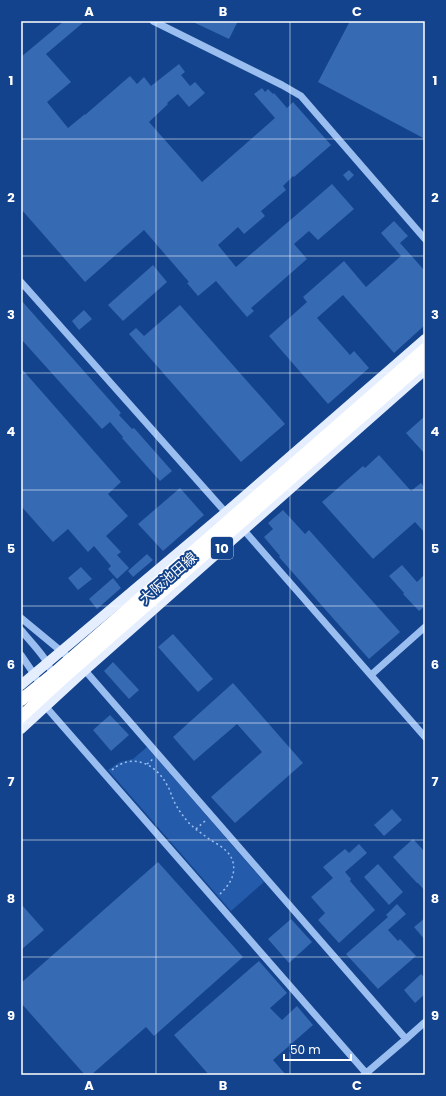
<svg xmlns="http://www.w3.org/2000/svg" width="446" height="1096" font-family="Poppins,'Noto Sans JP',sans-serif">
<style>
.green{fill:#245cab}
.building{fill:#366ab3}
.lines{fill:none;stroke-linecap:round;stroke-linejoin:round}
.path{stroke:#9bbef1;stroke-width:1.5;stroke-dasharray:2 3;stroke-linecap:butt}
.minor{stroke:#9bbef1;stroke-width:7}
.major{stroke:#e4eeff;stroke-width:10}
.highway{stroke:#fff;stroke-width:12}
.grid{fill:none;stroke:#fff;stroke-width:1;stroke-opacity:0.55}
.labels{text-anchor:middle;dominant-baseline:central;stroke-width:4;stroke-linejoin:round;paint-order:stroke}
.shield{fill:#13438c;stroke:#b8c7dc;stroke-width:1}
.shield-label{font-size:13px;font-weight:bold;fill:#fff}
.street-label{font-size:14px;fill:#fff;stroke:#13438c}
.neatline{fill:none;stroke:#fff;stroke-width:1.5}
.grid-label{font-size:13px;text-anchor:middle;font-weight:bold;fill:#fff}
</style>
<rect width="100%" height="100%" fill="#13438c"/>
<path class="green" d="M147 747 264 882 231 911 108 770 120 762 133 759Z"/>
<path class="building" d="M64 21H85L46 54 71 82 47 102 68 128 85 114V115L130 76 137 84 144 77 151 86 179 64 185 72 181 75 190 86 195 82 205 93 189 107 178 94 167 103 168 104 149 122 202 182 275 118 254 94 262 88 265 92 268 89 273 94 274 93 287 108 293 102 331 145 294 177 293 176 283 186 286 190 261 211 265 216 244 234 238 227 218 245 236 267 332 184 354 209 318 240 309 231 294 244 307 259 251 308 254 311 247 317 216 281 198 296 187 283 189 282 144 230 85 282 21 209V57Z
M191 21H238L229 39Z
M350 21H425V139L318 82Z
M349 170 354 175 348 181 343 175Z
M394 221 408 236 400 243 425 271V325L394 353 343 295 317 318 350 355 354 351 369 368 328 404 269 336 307 302 303 297 344 261 366 287 401 256 381 233Z
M153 265 167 282 123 321 108 305Z
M21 300 121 413 119 415 132 429 134 428 172 471 160 481 122 438 123 437 110 422 102 429 21 339Z
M180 305 285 424 241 462 129 334 136 328 144 336Z
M84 310 92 319 79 330 72 321Z
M21 368 121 482 108 494 128 516 106 536 121 552 117 555 129 568 117 579 108 569 111 566 94 546 88 552 68 529 53 542 21 506Z
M425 416V454L406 433Z
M379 455 411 491 421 483 425 488V533L415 522 373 559 322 502 363 466 365 468Z
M180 488 204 515 163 551 138 524Z
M283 510 305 534 309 530 400 632 369 659 279 557 280 556 264 537 273 529 268 523Z
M147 554 153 560 133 577 128 571Z
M402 565 417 582 425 574V606L419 611 403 594 404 593 389 576Z
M81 567 92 579 78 590 68 578Z
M113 578 121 588 97 609 89 599Z
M173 634 213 679 198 692 158 647Z
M113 662 139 690 129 699 104 671Z
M233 683 303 763 235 823 211 797 262 752 237 724 194 761 173 737Z
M110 715 129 735 111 751 93 730Z
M392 809 402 820 384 836 374 825Z
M413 839 425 852V891L418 883H417L393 857Z
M359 844 367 853 345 872 351 879 350 881 375 910 339 943 318 920 325 913 311 897 333 878 323 867 345 849 349 853Z
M158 862 243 957 154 1036 146 1027 91 1075H85L21 1003V983Z
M378 864 403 892 389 905 364 877Z
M21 904 44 930 21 950Z
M397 904 406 914 388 930 398 941 400 939 416 956 378 989 346 954 388 917 386 915Z
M425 918V940L414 927Z
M291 919 312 942 289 963 268 939Z
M259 961 287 993 270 1008 282 1020 297 1006 313 1025 273 1060 286 1075H209L174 1035Z
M421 974 425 978V994L415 1003 404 990Z"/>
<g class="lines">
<path class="path" d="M147 764 153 759
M112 770C132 752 156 764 167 785 170 789 171 795 173 799 177 808 182 815 188 822 193 827 199 832 205 836 215 844 229 848 233 862 236 876 229 885 220 894
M196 829 205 821"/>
<path class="minor" d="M153 21 282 85 301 96 425 239
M21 282 228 515
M242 528 425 737
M21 618 73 661
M21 630C32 644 50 660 53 678
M21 655 34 674 36 678
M82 667 406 1039
M371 675 425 627
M45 703 46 707 366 1073
M364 1075 406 1039 425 1022"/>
<path class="major" d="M21 685 225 513 425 339
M21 729 85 670 425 370"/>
<path class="highway" d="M21 700 52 675 425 349
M21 717 60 681 425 361"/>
</g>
<path class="grid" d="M156 21V1075M290 21V1075M21 139H425M21 256H425M21 373H425M21 490H425M21 606H425M21 723H425M21 840H425M21 957H425"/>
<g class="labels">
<rect class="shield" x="211" y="537" width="22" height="22" rx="3"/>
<g class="shield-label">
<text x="222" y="548">10</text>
</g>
<g class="street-label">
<text transform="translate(168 578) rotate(-41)">大阪池田線</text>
</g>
</g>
<rect width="446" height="1096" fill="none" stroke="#13438c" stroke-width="44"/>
<path d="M284 1054v6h67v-6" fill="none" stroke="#ffffff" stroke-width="2"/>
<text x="290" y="1054" font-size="12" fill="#ffffff" stroke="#13438c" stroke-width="3" paint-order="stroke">50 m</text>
<rect x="22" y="22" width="402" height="1052" class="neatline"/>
<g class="grid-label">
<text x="89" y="16">A</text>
<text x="223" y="16">B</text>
<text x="357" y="16">C</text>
<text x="11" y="85">1</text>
<text x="435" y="85">1</text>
<text x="11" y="202">2</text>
<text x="435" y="202">2</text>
<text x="11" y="319">3</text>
<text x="435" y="319">3</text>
<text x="11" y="436">4</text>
<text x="435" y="436">4</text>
<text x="11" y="553">5</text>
<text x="435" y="553">5</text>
<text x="11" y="669">6</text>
<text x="435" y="669">6</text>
<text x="11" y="786">7</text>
<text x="435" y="786">7</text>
<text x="11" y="903">8</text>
<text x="435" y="903">8</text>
<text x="11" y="1020">9</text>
<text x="435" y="1020">9</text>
<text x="89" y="1090">A</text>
<text x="223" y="1090">B</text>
<text x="357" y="1090">C</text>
</g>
</svg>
